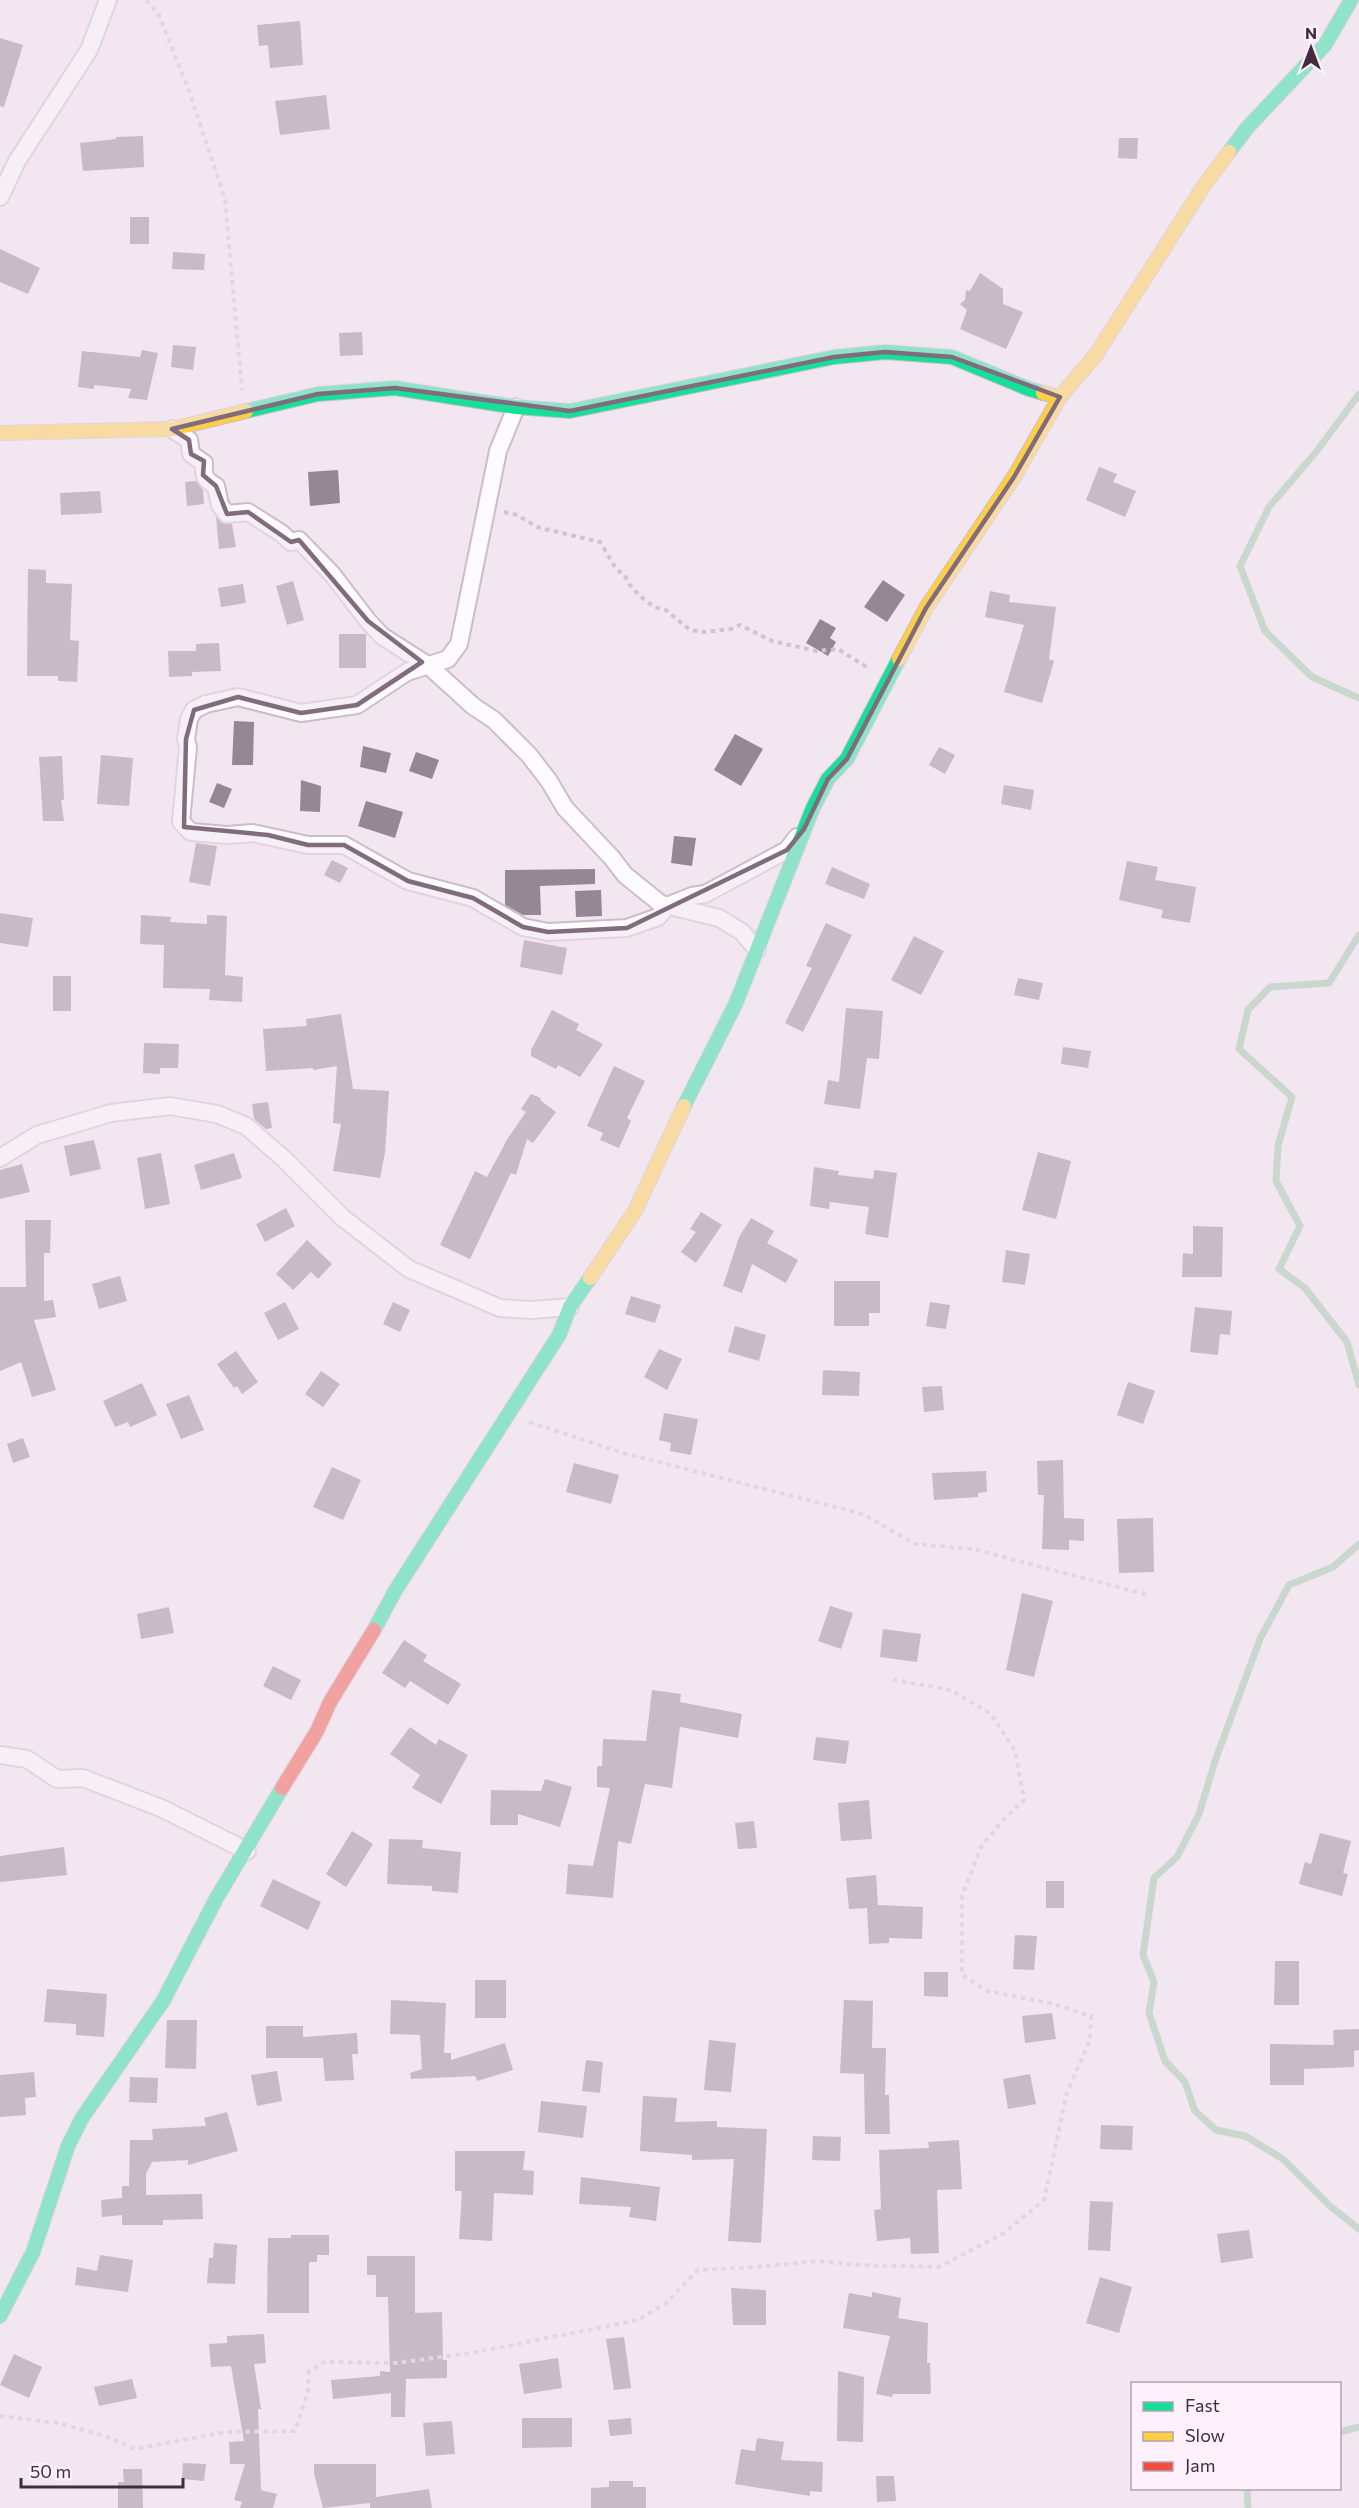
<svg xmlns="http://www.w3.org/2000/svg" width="1359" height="2508" font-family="Commissioner,sans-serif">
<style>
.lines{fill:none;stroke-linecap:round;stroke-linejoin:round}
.stream{stroke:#9ac5a5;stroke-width:7}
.building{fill:#958794}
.street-casing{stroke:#cdbcca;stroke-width:20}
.fast-casing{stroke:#cdbcca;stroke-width:16}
.slow-casing{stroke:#cdbcca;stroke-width:16}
.jam-casing{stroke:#cdbcca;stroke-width:16}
.path{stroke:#cec6cd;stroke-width:4;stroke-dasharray:4.5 4.5;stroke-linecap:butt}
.street{stroke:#fdfbfd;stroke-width:16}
.fast{stroke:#16e098;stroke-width:14}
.slow{stroke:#ffcf43;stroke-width:14}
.jam{stroke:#f24e42;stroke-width:14}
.marked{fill:none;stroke:#806c7d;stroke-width:4.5;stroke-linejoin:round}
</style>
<rect width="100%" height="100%" fill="#f2e6f0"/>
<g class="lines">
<path class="stream" d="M1359 394 1316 452 1269 507 1240 566 1265 631 1312 677 1359 698
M1359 935 1329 983 1270 987 1248 1010 1239 1049 1292 1097 1278 1146 1276 1181 1300 1226 1279 1269 1305 1288 1347 1342 1359 1385
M1359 1544 1333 1567 1289 1585 1260 1639 1215 1761 1199 1814 1177 1857 1154 1878 1143 1955 1154 1982 1149 2013 1165 2061 1185 2082 1195 2111 1216 2130 1245 2136 1283 2159 1330 2206 1359 2229
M1340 2432 1359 2427
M1247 2488 1248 2508"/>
</g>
<path class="building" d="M300 21 303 65 270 68 268 45 259 46 257 25Z
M0 38 23 45 4 107 0 106Z
M326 95 330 129 280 135 275 101Z
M143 136 144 167 83 171 80 143 116 139V137Z
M1119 138H1138L1137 159 1118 158Z
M130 217H149V244H130Z
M0 249 40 268 28 294 0 282Z
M173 252 205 254 204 270 172 269Z
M980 273 1003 289V304L1023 312 1006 349 960 329 967 310 960 304 965 300 966 290 970 291Z
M362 332 363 355 340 356 339 333Z
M173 345 196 347 193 370 171 367Z
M142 350 158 353 147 400 128 398 131 389 94 385V389L78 387 82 351 140 357Z
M1099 467 1117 474 1113 482 1136 491 1125 517 1086 500Z
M338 470 340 503 310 506 308 472Z
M196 481 203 490 204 504 187 506 185 482Z
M100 491 102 513 61 515 60 493Z
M216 517 222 523 232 524 236 547 219 549Z
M28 569 46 570V583L72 584 70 640 79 641 77 682 58 681V676H27Z
M883 580 905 595 887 622 864 607Z
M293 581 304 620 287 625 276 586Z
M243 584 246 603 221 607 218 588Z
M990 591 1010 595 1009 602 1056 607 1049 659 1054 661 1042 703 1004 692 1024 625 985 617Z
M820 619 836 628 830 638 836 642 828 656 806 643Z
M339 634H366V668H339Z
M219 643 221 671 192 672V676L169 677 168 651H196V644Z
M234 721 254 722 253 765H232Z
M735 734 763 749 741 786 714 770Z
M363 746 391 753 386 773 360 767Z
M939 747 955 755 945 774 929 765Z
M416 752 439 760 432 779 409 771Z
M101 755 133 758 129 806 97 804Z
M62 756 64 800H61L64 821H43L39 757Z
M301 780 321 786 320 812 300 811Z
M217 783 232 789 224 808 209 802Z
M1004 785 1034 790 1031 810 1001 804Z
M366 801 403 812 395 838 358 826Z
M674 836 696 838 692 866 671 863Z
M196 843 217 846 210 886 189 882Z
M332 860 348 868 340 883 324 875Z
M1127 861 1158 867 1155 880 1196 887 1190 923 1161 918 1163 910 1119 900Z
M832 867 870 884 864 899 825 884Z
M595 869V884L540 886 541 915H523L505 905V870Z
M601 890 602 916 576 917 575 891Z
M0 913 33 918 28 947 0 943Z
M141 915 171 917 170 922 207 924V915L227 916 225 975 243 977 242 1002 209 1000 210 989 163 988 164 945 140 944Z
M826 923 852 935 803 1032 785 1023 812 968 806 966Z
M914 936 944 951 921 995 891 980Z
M524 940 567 948 562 975 520 967Z
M53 976H71V1011H53Z
M1018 978 1043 983 1039 1000 1014 995Z
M846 1008 883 1011 879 1059 867 1058 860 1109 824 1104 828 1080 839 1082Z
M552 1010 579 1024 576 1030 603 1044 580 1077 558 1065 556 1069 531 1056V1050Z
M341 1014 353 1089 389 1091 385 1152 380 1178 333 1171 341 1124 333 1123 337 1066 313 1070V1068L266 1071 263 1029 307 1026 306 1019Z
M144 1043 179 1044 178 1068H160V1074L143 1073Z
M1063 1047 1091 1051 1088 1068 1061 1064Z
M614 1066 645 1081 627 1118 631 1121 619 1148 600 1140 603 1133 587 1126Z
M531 1094 541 1098 540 1100 556 1112 533 1143 527 1139 516 1175 511 1173 470 1259 440 1245 475 1171 487 1177 508 1138 526 1112 521 1109Z
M268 1102 272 1128 266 1129 254 1119 252 1104Z
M94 1140 101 1169 70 1176 64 1146Z
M1038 1152 1071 1161 1056 1219 1022 1210Z
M161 1153 170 1204 145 1209 137 1158Z
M234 1153 242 1178 201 1190 194 1165Z
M22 1164 30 1192 0 1199V1170Z
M814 1167 839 1171 838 1175 873 1179 874 1170 897 1173 888 1238 865 1234 869 1207 830 1202 829 1209 810 1206Z
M286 1208 295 1226 265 1242 256 1224Z
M701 1212 722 1225 696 1263 681 1252 696 1232 690 1229Z
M751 1218 774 1231 767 1243 798 1260 786 1283 752 1264 742 1293 723 1286 739 1237Z
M25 1220H51L50 1253H44V1301L53 1300 56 1317 34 1320 56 1390 32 1397 21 1362 0 1371V1287H26Z
M1193 1226 1223 1227 1222 1277H1182L1183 1253 1193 1254Z
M307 1240 332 1264 318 1279 311 1272 293 1290 276 1274Z
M1006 1250 1030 1254 1025 1285 1002 1282Z
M120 1276 127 1301 99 1309 92 1284Z
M834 1281H880V1313H869V1326H834Z
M631 1296 661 1305 655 1323 625 1314Z
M285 1302 299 1329 278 1340 264 1313Z
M393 1302 410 1310 400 1332 383 1324Z
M930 1302 950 1305 946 1329 926 1326Z
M1195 1307 1232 1311 1230 1335 1220 1334 1218 1355 1190 1352Z
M735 1326 766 1335 759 1361 728 1352Z
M659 1349 682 1359 667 1390 644 1377Z
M236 1351 258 1382 242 1394 237 1386 234 1388 217 1364Z
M823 1370 860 1372 859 1396 822 1395Z
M321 1371 340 1384 323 1407 305 1394Z
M1128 1382 1155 1391 1143 1424 1117 1415Z
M142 1383 157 1415 130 1427 128 1422 115 1427 103 1401Z
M942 1386 944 1410 924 1412 922 1387Z
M189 1395 204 1430 181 1439 166 1404Z
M664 1413 698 1419 691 1455 670 1451 671 1443 659 1440Z
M23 1438 30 1457 13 1463 7 1444Z
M1063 1460 1064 1518 1084 1519V1541L1069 1540V1550L1042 1549 1044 1495H1038L1037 1461Z
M574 1463 619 1475 611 1504 566 1492Z
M332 1467 361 1480 343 1520 313 1507Z
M986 1471 987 1492 978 1493V1497L934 1500 932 1473Z
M1153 1518 1154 1572 1119 1573 1117 1519Z
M1022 1593 1053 1601 1034 1677 1006 1670Z
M830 1606 853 1613 841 1649 818 1641Z
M169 1607 174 1633 141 1639 137 1614Z
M883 1629 921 1634 917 1662 880 1657Z
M404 1640 427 1655 423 1661 461 1684 448 1705 410 1681 405 1688 382 1673Z
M273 1666 301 1680 291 1700 263 1686Z
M652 1690 681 1694 680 1702 742 1714 738 1738 680 1727 672 1788 645 1784 631 1844 618 1841 613 1898 566 1894 568 1864 593 1866 610 1788 597 1787V1766H602L603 1739 646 1741Z
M410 1727 436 1745 439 1739 468 1755 441 1804 412 1788 420 1775 390 1754Z
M816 1737 849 1741 846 1764 813 1760Z
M545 1779 572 1787 560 1827 518 1814V1825H490L491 1790 541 1791Z
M869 1800 872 1839 841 1841 838 1803Z
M754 1821 757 1848 738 1849 735 1823Z
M352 1831 373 1844 346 1887 326 1874Z
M1320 1833 1351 1841 1343 1873 1348 1874 1342 1896 1299 1884 1305 1862 1311 1864Z
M389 1839 423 1840 422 1848 461 1852 458 1893 432 1891V1886L387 1884Z
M64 1847 67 1875 0 1882V1856Z
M876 1875 878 1905 923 1907 922 1939 889 1938V1943L869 1944 867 1908 849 1909 846 1878Z
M273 1879 321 1902 308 1930 260 1906Z
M1046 1881H1064V1908H1046Z
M1015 1935 1037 1936 1034 1970 1013 1969Z
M1275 1961H1299V2005H1274Z
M924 1972H948V1997L924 1996Z
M475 1980H506V2018H475Z
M47 1989 107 1994 104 2037 76 2035V2024L44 2022Z
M391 2000 446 2003 444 2053H451V2060L505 2043 513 2070 477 2081 475 2076 411 2079 410 2073 422 2069 420 2035 390 2034Z
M844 2000 873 2001 872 2048H886L885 2095H889L890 2134H865L864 2074 840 2073Z
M1052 2013 1056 2039 1025 2043 1022 2016Z
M167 2020H197L196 2069 165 2068Z
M266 2026H303V2037L357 2033 358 2054H352L354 2080 325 2081 323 2058H266Z
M1359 2029V2050L1354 2051V2067L1304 2069V2085H1270V2044L1334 2045 1333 2030Z
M709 2040 736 2043 731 2092 704 2090Z
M586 2060 603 2062 600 2093 582 2091Z
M277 2071 282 2101 257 2106 251 2075Z
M34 2072 36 2097 25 2098 26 2115 0 2117V2075Z
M1030 2074 1036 2104 1008 2109 1003 2079Z
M130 2077 158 2078 157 2103 129 2102Z
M643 2096 677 2098 675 2122 717 2121V2127L767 2129 761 2243 728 2241 734 2159 692 2160V2155L640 2151Z
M541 2101 587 2106 583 2138 538 2132Z
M227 2112 238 2151 188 2165V2160L152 2162 146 2174V2195L202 2194 203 2219 163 2220V2225H122V2215L102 2217 101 2200 122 2198V2186H129L130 2140H153L152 2129 206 2126 204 2118Z
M1101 2125 1133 2126 1132 2150 1100 2149Z
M813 2136 841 2137 840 2161 812 2160Z
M959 2140 962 2189 937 2190 939 2253 911 2254 910 2238 877 2241 874 2210 881 2209 879 2150 929 2148 928 2142Z
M455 2151H525L523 2170 534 2171 533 2195 494 2193 492 2241 459 2239 462 2191H455Z
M581 2177 660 2187 656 2221 629 2217 631 2207 579 2204Z
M1090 2201 1113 2202 1110 2251 1088 2250Z
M1249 2230 1253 2258 1221 2263 1217 2234Z
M291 2235H329V2255H317V2262H309V2313H267L268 2238H291Z
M214 2243 237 2245 235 2284 207 2283 209 2258H213Z
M100 2255 133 2260 128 2292 75 2285 77 2267 97 2271Z
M367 2256H415V2313L442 2312 443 2360H447V2378L406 2379 405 2417H391V2393L333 2399 331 2380 380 2376V2371L390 2372 388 2297H376V2275H367Z
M1100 2277 1132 2287 1119 2333 1086 2323Z
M731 2288 766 2290V2325H733Z
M872 2292 901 2298 898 2318 928 2323 927 2363H930L931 2394H893L892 2397 876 2394 890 2336 843 2328 849 2293 872 2297Z
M264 2334 266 2363 254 2364 261 2409H258L261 2490 277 2494 273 2508H240L242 2502 234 2500 245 2464H230L229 2442 244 2441 231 2366 211 2367 209 2344 227 2343V2336Z
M624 2337 631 2388 614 2390 606 2339Z
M14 2354 42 2367 29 2398 0 2385Z
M558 2358 562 2388 524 2394 519 2364Z
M838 2371 864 2377 863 2442 837 2441Z
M132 2379 137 2398 99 2406 94 2387Z
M522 2418H572V2447L522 2448Z
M631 2418 632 2434 610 2436 608 2420Z
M452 2421 455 2454 426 2456 423 2423Z
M757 2438 784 2442 781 2460 823 2462 822 2492 810 2491V2496L735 2484 741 2449 755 2451Z
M183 2463 206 2464 204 2481 182 2479Z
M314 2464H376V2497L429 2489 432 2508H370V2503L323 2508 314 2474Z
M123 2469H142L143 2508H118V2482H124Z
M876 2476H894L896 2501 877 2502Z
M609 2481H633V2487H646V2508H591V2488L609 2487Z"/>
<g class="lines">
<g class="street-casing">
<path id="street" d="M0 197 17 161 89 50 108 0
M516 407 498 451 459 644 448 659 407 672 357 705 301 713 238 697 206 704 194 710 189 719 186 739 188 747 181 822 191 832 227 835 253 833 308 845H344L408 881 473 898 523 927 548 932 627 928 658 917 667 906 692 896 705 894 787 850 797 837
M172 429 189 440 191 454 204 463C203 476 205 480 216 486L220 505 227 514 248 512 281 533 291 542 299 540 332 574 368 621 382 636 429 666 473 706 494 720 529 755 549 781 565 808 612 858 625 875 661 904 719 918 742 932 757 950
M0 1158 37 1135 111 1113 170 1106 217 1114 246 1126 283 1158 343 1218 409 1269 500 1308 532 1310 570 1307
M0 1755 27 1759 57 1779 83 1778 161 1808 247 1851"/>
</g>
<g class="fast-casing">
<path id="fast" d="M1229 152 1247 128 1325 45 1351 0
M246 411 318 394 395 388 516 407 570 411 834 357 885 352 952 357 1029 389 1043 393
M684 1106 736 1003 813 808 828 779 847 759 899 659
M374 1630 395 1591 559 1335 570 1307 590 1278
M0 2316 33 2252 68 2146 82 2118 163 2001 216 1899 282 1788"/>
</g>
<g class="slow-casing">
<path id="slow" d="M1043 393 1060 397 1097 353 1203 187 1229 152
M0 433 172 429 246 411
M899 659 926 608 1014 477 1060 397
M590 1278 635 1211 684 1106"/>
</g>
<g class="jam-casing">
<path id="jam" d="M282 1788 317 1731 330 1702 374 1630"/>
</g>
<path class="path" d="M146 0 159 15 189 91 225 199 242 390
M504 512 517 515 537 527 600 542 617 570 624 574 629 584 640 596 654 607 666 610 690 630 704 632 731 629 740 625 772 641 817 651 838 649 870 669
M529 1422 623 1453 863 1514 915 1544 973 1549 1148 1595
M0 2416 58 2423 105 2436 135 2449 226 2432 295 2431 308 2391 309 2371 324 2362 397 2363 477 2352 638 2320 665 2304 698 2270 757 2267 819 2261 857 2265 939 2267 1004 2233 1044 2200 1067 2092 1090 2040 1091 2016 1050 2003 987 1991 962 1975V1896L981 1847 1002 1821 1024 1800 1015 1751 991 1714 951 1690 888 1679"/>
<use href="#street" class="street"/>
<use href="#fast" class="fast"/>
<use href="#slow" class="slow"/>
<use href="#jam" class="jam"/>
</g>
<path d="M0 0H1359V2508H0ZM885 352 952 357 1060 397 1014 477 926 608 847 759 828 779 804 829 787 850 627 928 548 932 523 927 473 898 408 881 344 845H308L268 835 184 827 186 739 194 710 238 697 301 713 357 705 422 662 368 621 299 540 291 542 248 512 227 514 216 486 203 475 204 461 191 454 189 440 172 429 318 394 395 388 570 411 834 357Z" fill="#f2e6f0" fill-opacity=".55" fill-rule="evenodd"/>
<path class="marked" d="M885 352 952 357 1060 397 1014 477 926 608 847 759 828 779 804 829 787 850 627 928 548 932 523 927 473 898 408 881 344 845H308L268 835 184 827 186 739 194 710 238 697 301 713 357 705 422 662 368 621 299 540 291 542 248 512 227 514 216 486 203 475 204 461 191 454 189 440 172 429 318 394 395 388 570 411 834 357Z"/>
<rect x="1131" y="2382" width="210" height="108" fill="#fef1fc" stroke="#b3a2b0" stroke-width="1.5"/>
<rect x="1143" y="2402" width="30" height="9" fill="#16e098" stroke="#b3a2b0" stroke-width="1.5"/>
<text x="1185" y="2412" font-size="18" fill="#422b3f">Fast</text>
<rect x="1143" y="2432" width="30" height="9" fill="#ffcf43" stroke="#b3a2b0" stroke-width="1.5"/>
<text x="1185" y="2442" font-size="18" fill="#422b3f">Slow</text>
<rect x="1143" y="2462" width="30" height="9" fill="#f24e42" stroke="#b3a2b0" stroke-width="1.5"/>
<text x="1185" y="2472" font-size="18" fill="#422b3f">Jam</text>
<g transform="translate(1311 48)" stroke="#fef1fc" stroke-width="4.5" paint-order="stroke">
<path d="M0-4.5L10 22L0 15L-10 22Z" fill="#422b3f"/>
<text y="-9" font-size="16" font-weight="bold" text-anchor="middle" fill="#422b3f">N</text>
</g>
<path d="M21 2478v9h162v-9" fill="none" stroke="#422b3f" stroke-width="3"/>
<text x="30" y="2478" font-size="18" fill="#422b3f" stroke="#fef1fc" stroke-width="4.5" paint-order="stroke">50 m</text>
</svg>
